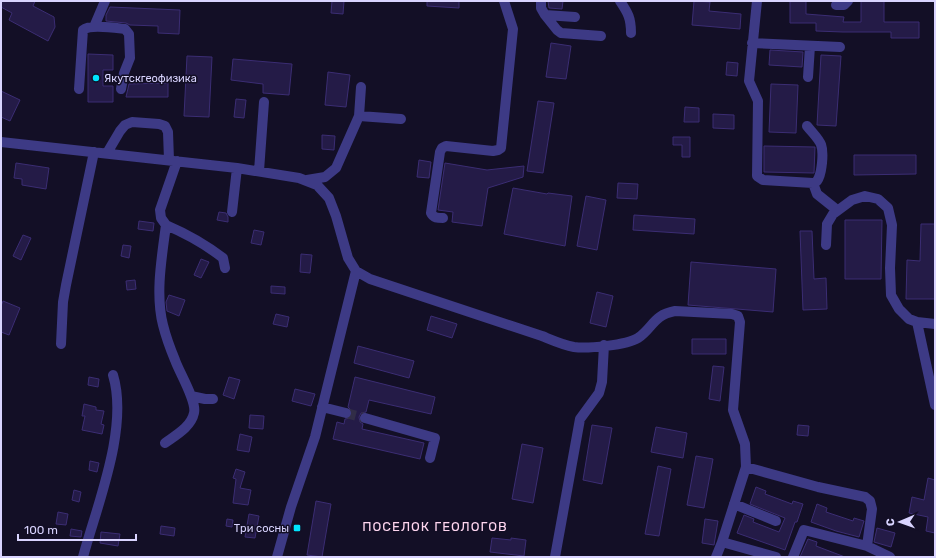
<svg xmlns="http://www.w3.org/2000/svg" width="936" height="558" font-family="Rubik,sans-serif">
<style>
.building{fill:#241b47;stroke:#3b2d73}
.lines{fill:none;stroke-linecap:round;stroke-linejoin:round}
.minor-tunnel{stroke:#312d47;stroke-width:10;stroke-dasharray:10 5;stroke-linecap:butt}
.minor{stroke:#3d3a85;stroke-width:10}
.poi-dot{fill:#00e5ff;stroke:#130f26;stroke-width:1.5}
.labels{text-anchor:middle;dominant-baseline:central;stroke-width:3;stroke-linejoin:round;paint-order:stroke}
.poi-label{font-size:11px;fill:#d9d4ff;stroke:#130f26;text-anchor:start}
.quarter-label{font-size:13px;letter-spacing:1px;fill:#ffd6f0;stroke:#130f26}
</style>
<rect width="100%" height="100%" fill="#130f26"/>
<path class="building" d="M1 1H35L33 6 54 17 55 27 48 41 9 20 12 13 1 7Z
M332 1H344L343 14 331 13Z
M427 1H459V8L427 6Z
M548 1H563L562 9 549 8Z
M694 1 710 2 709 11 741 14 740 29 692 25Z
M790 1H806V14L844 17 843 22H861V1H884V22H919V38H891V32H843L816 31V23H790Z
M110 7 180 10 179 34 158 33V26L130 25 126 23 106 21V15Z
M551 43 571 46 566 79 546 77Z
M770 50 803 52 802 67 769 65Z
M88 54 113 55V70H103V86H113V102H88Z
M821 55 841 56 836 126 817 125Z
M187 56 212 57 209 117 184 116Z
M233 59 292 64 289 95 263 93V84L231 80Z
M727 62 738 63 737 76 726 75Z
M328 72 350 75 346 107 325 105Z
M168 83V97H126L129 84Z
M771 84 798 85 796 133 769 132Z
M1 91 20 100 10 121 1 117Z
M236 99 246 100 244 118 234 117Z
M538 101 554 103 543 173 527 171Z
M685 107 699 108V122H684Z
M713 114 734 115V129L713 128Z
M322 135 335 136 334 150 322 149Z
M673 137H690V157H682V145H673Z
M764 146 815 147 814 173 764 172Z
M854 155H916V174L854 175Z
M419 160 431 162 429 178 417 177Z
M16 163 49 168 46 189 22 185V179L14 178Z
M445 163 487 170 524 166 523 177 488 188 482 226 452 222 453 212 438 210Z
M618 183 638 184 637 199 617 198Z
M513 188 547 194 548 193 572 196 565 246 504 234Z
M586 196 606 200 597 250 577 246Z
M219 212 226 213 228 217V222L217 220Z
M634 215 695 219 694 234 633 230Z
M845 220H882L881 279H845Z
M139 221 154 223 153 231 138 229Z
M921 224H935V299H906L907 260 920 261Z
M254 230 264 232 261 245 251 243Z
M800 231H812L814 279 826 278 827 309 803 310Z
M23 235 31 238 21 260 13 256Z
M123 245 131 246 129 258 121 256Z
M301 254 312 255 310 273 300 272Z
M201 259 209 262 201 278 194 275Z
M691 262 776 269 773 312 688 305Z
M135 280 136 289 127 290 126 281Z
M271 286 285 287V294L271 293Z
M597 292 613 296 606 327 590 323Z
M169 295 185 300 179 316 167 311 166 302Z
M3 301 20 308 9 335 1 332V306Z
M276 314 289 317 287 327 273 324Z
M431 316 457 324 452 338 427 330Z
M692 339H726V354H692Z
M358 346 414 361 409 378 354 363Z
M713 366 724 367 720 401 709 399Z
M89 377 99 379 98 387 88 385Z
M229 377 240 380 234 399 223 395Z
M355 377 435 397 431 414 369 400 366 412 361 413 359 417 360 422 363 424 362 429 424 443 420 459 333 439 337 422 344 424 345 419 350 418 352 415V411L348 407Z
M295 389 315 394 311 406 292 401Z
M84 404 96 407V410L104 411 101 424 104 425 102 434 82 430 85 416H82Z
M250 415 264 416 263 429 249 428Z
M592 425 612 428 602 484 583 480Z
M798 425 809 426 808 436 797 435Z
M656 427 687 433 683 458 651 452Z
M240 434 252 437 249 452 237 450Z
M522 444 543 448 533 503 512 499Z
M696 456 713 459 704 508 687 505Z
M90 461 99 463 97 472 89 470Z
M658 466 671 469 659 536 645 534Z
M236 469 245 472 240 488 251 490 248 505 233 503 236 479 233 478Z
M928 478 935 480V533L926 531 928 517 909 513 912 497 924 500Z
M756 487 766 491 765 494 792 504 793 501 803 504 797 522H795L785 550 737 533 744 515 754 519 753 522 779 532 785 518 750 504Z
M74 490 81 492 79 502 72 500Z
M316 501 331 504 322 557 307 555Z
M817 504 827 508 826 512 853 521 854 518 864 521 859 537 836 531 811 522Z
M58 512 68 514 66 525 56 524Z
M249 514 259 516 255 538 245 537Z
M227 519 233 520 232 527 226 526Z
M705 519 718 521 714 545 702 543Z
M161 526 175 528 174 536 160 534Z
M877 528 895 533 891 547 874 542Z
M71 529 82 531 81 537 70 536Z
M101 532 120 534 118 546 100 543Z
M492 538 511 540V538L526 540 524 556 490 552Z
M808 539 817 542 816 546 845 557H800Z"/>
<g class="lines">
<path class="minor-tunnel" d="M346 413 365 418"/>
<path class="minor" d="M541 1V8L545 15 575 17
M620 1C628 13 631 18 631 33
M757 1 749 81 758 101 757 176 763 180 813 183 817 181C821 175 821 170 822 163 824 142 820 142 807 126
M836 5H844L848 1
M545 15 557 30 561 33 601 36
M94 27 105 1
M752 43 840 47
M808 77 810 46
M79 89 83 30C90 24 116 28 125 29L129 34 130 58 124 73 121 89
M359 116 361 87
M1 142 237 168 299 178 317 185 329 198 336 216 348 258 356 271 370 279 542 336C552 340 563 345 574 347 587 349 627 345 638 338 653 328 653 315 675 311L732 314 738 316 740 322 733 410 745 444 746 467 722 542
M107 153 120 131 125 125 132 122 159 124 165 126 168 132 169 160
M259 171 264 102
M307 180 325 177 336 168 359 116 401 119
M813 183 817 194 837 210
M232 212 237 168
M443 218C438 218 433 218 431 213L440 152 442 148 446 146 493 151 498 150 501 148 513 29 504 1
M166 225C187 234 205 244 223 258L225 268
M826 245 827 224 833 214 852 200 865 196 878 199 888 208 892 225 890 268 891 295 899 309 909 319 917 322 935 324
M917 322 935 405
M61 344 63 302 66 285 94 152
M191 396 205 399H213
M322 407 346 413
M365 418 435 438 430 458
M165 443C176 435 191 427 194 413 197 401 179 372 175 360 170 348 166 337 163 325 155 294 162 256 166 225L161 218 160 210 177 161
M746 467 818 487 865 497 870 501 872 509 867 546 890 557
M734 504 776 521
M83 557C97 505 129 428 113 375
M277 557 291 507 315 437 356 271
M555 557 580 419 599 393 602 382 604 345
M716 557 722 542 776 557
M793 557 804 530 867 546"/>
</g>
<g class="poi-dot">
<circle cx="96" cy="78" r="4"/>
<rect x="293" y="524" width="8" height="8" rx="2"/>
</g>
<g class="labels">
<g class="poi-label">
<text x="104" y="78">Якутскгеофизика</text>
<text x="289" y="528" text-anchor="end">Три сосны</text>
</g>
<g class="quarter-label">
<text x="435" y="526">ПОСЕЛОК ГЕОЛОГОВ</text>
</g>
</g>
<rect width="936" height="558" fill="none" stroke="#d9d4ff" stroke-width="4"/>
<g transform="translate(900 522) rotate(268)" stroke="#130f26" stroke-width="3" paint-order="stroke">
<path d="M0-3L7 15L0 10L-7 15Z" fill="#d9d4ff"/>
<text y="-6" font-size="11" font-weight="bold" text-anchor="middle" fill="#d9d4ff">С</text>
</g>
<path d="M18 534v6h118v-6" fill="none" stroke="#d9d4ff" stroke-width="2"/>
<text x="24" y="534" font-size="12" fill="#d9d4ff" stroke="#130f26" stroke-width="3" paint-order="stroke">100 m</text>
</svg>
